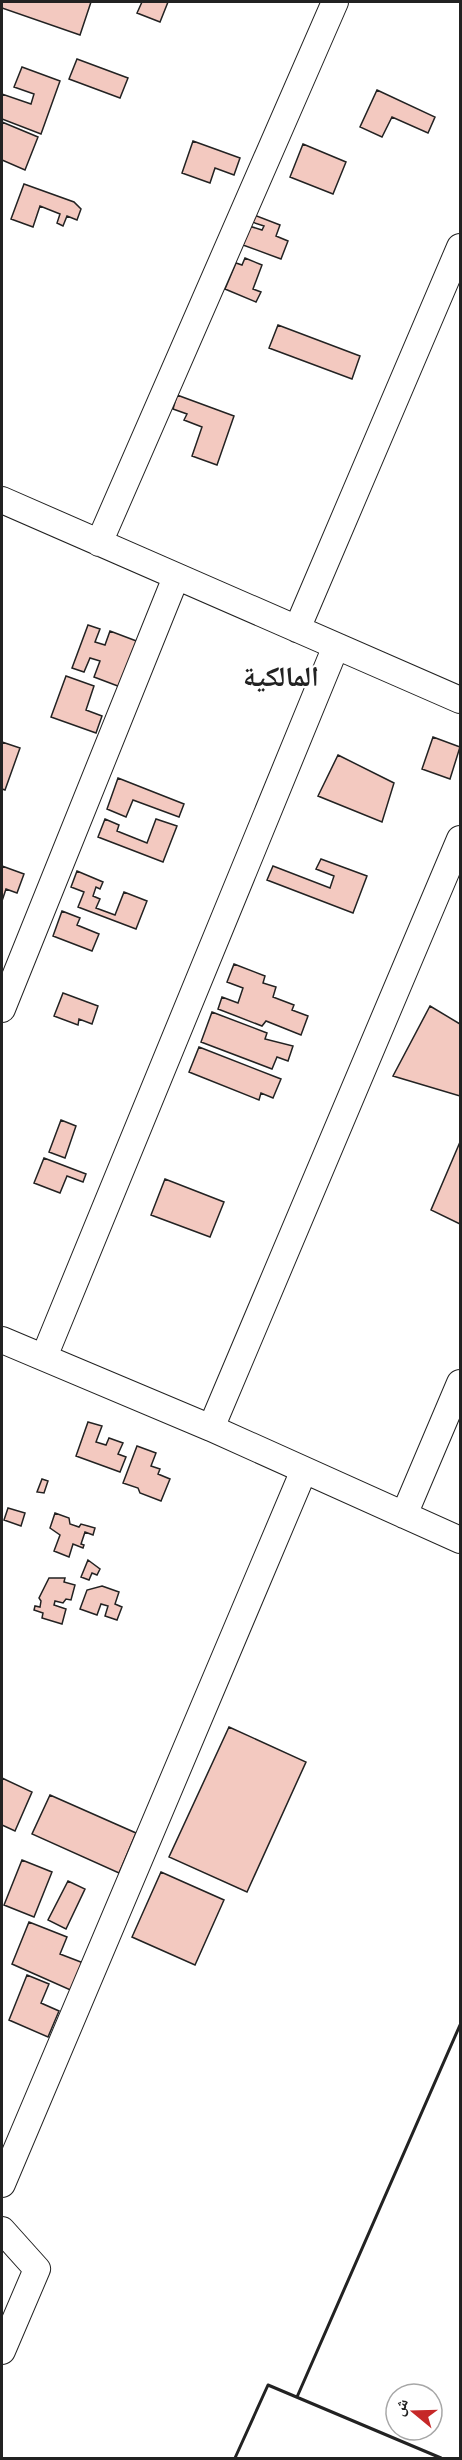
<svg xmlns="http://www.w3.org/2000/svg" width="462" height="2460" font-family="Cabin,'Noto Naskh Arabic',sans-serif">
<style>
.building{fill:#f3c9c0;stroke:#222;stroke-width:1.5}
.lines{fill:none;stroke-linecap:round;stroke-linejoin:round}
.street-casing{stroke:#222;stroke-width:28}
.street{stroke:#fff;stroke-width:26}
.wall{stroke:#222;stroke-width:3}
.labels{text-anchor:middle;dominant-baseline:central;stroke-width:4.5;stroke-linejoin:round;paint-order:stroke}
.district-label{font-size:28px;font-weight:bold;fill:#222;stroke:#fff}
</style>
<rect width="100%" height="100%" fill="#fff"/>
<path class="building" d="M2 2H91L80 35 2 8Z
M142 2H168L160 22 137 13Z
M77 59 128 78 120 98 69 79Z
M22 67 60 81 41 134 2 119V94L31 104 34 94 14 87Z
M377 90 435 117 428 133 392 117 382 137 360 127Z
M2 122 38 137 25 170 2 160Z
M193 141 240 158 234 175 215 168 210 183 182 173Z
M303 144 346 162 333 194 290 177Z
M24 184 74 202 81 209 77 220 67 216 63 226 57 223 60 214 40 206 33 227 11 219Z
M254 215 280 225 276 236 288 241 281 259 243 245 249 226 262 230 264 226 252 222Z
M245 258 262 265 253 289 261 292 256 302 225 289 236 263 242 265Z
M278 325 360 356 352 379 269 348Z
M177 395 234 416 217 465 192 456 202 427 184 420 187 414 173 409Z
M88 625 100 629 95 642 105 645 110 631 147 645 131 691 94 677 100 661 90 658 84 672 72 668Z
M66 676 94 686 86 710 102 716 96 733 51 717Z
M433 737 460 747 450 779 422 769Z
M2 742 20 748 5 790 2 789Z
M338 755 394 783 382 822 318 796Z
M118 778 184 804 179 817 133 800 126 817 107 809Z
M105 819 119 825 117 831 147 843 156 819 177 826 163 862 98 837Z
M321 859 367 876 353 913 267 880 273 866 330 888 334 876 316 869Z
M2 866 24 874 17 893 6 889 2 901Z
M77 871 103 882 100 889 96 887 93 896 100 899 96 908 115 915 124 892 147 901 136 929 78 907 84 892 71 887Z
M62 911 80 918 77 925 99 934 92 951 53 936Z
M234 964 265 976 263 983 276 987 273 997 294 1005 292 1010 308 1016 301 1035 266 1021 262 1026 218 1009 222 997 238 1003 243 988 227 982Z
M63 993 98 1006 92 1024 79 1019 78 1025 54 1016Z
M430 1006 460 1024V1096L393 1076Z
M212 1012 267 1033 265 1039 293 1046 288 1061 277 1057 272 1069 201 1042Z
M199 1047 281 1079 273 1098 261 1093 259 1100 189 1072Z
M61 1120 76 1126 65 1158 49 1152Z
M460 1142V1224L431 1210Z
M44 1158 86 1174 83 1182 67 1176 60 1193 34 1183Z
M165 1179 224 1202 210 1237 151 1215Z
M88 1422 102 1426 96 1442 106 1445 109 1438 123 1443 118 1454 126 1457 120 1472 76 1456Z
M137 1446 156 1453 151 1466 160 1469 158 1474 170 1479 161 1501 140 1493 138 1488 123 1483Z
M42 1479 48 1481 44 1493 37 1492Z
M8 1508 25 1513 21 1526 4 1520Z
M55 1513 69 1518 70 1524 79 1527 81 1524 95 1528 93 1535 85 1532 81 1544 84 1545 83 1548 73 1544 69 1557 54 1551 60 1535 50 1528Z
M88 1560 100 1569 97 1575 92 1573 89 1580 81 1577Z
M49 1578H65L64 1582 75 1585 71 1600 66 1599 63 1603 55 1601 54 1605 66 1609 62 1624 42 1618 43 1613 34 1610 35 1606 40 1607 41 1601 39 1598Z
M102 1586 119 1592 115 1604 122 1607 117 1620 105 1616 108 1606 101 1604 97 1615 80 1609 87 1590Z
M229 1727 306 1762 247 1892 169 1857Z
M2 1778 32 1792 15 1831 2 1825Z
M50 1795 136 1833 119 1873 32 1834Z
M22 1860 52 1872 34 1917 4 1905Z
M161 1872 224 1900 195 1965 132 1937Z
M68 1881 85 1889 66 1929 48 1920Z
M29 1922 67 1937 60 1954 86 1964 75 1992 12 1964Z
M27 1975 49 1984 41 2003 59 2011 48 2037 9 2020Z"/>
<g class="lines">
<g class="street-casing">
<path id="street" d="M2 500 460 700
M99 543 335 2
M297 629 460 247
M2 1009 176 577
M2 1340 211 1428 460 1540
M44 1357 336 646
M211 1428 460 839
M404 1515 460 1383
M2 2184 304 1470
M2 2230 37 2269 2 2351"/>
</g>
<use href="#street" class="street"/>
<path class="wall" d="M297 2397 460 2025
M235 2458 268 2385 441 2458"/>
</g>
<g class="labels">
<g class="district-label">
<text x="281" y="676">المالكية</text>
</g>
</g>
<rect width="462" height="2460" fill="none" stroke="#222222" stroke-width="6"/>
<g transform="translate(414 2412) rotate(289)"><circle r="28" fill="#ffffff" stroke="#a7a7a7" stroke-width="1.5"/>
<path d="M0-4.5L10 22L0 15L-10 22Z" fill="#c62828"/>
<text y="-9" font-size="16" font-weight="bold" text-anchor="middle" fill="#222222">ش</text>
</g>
</svg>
